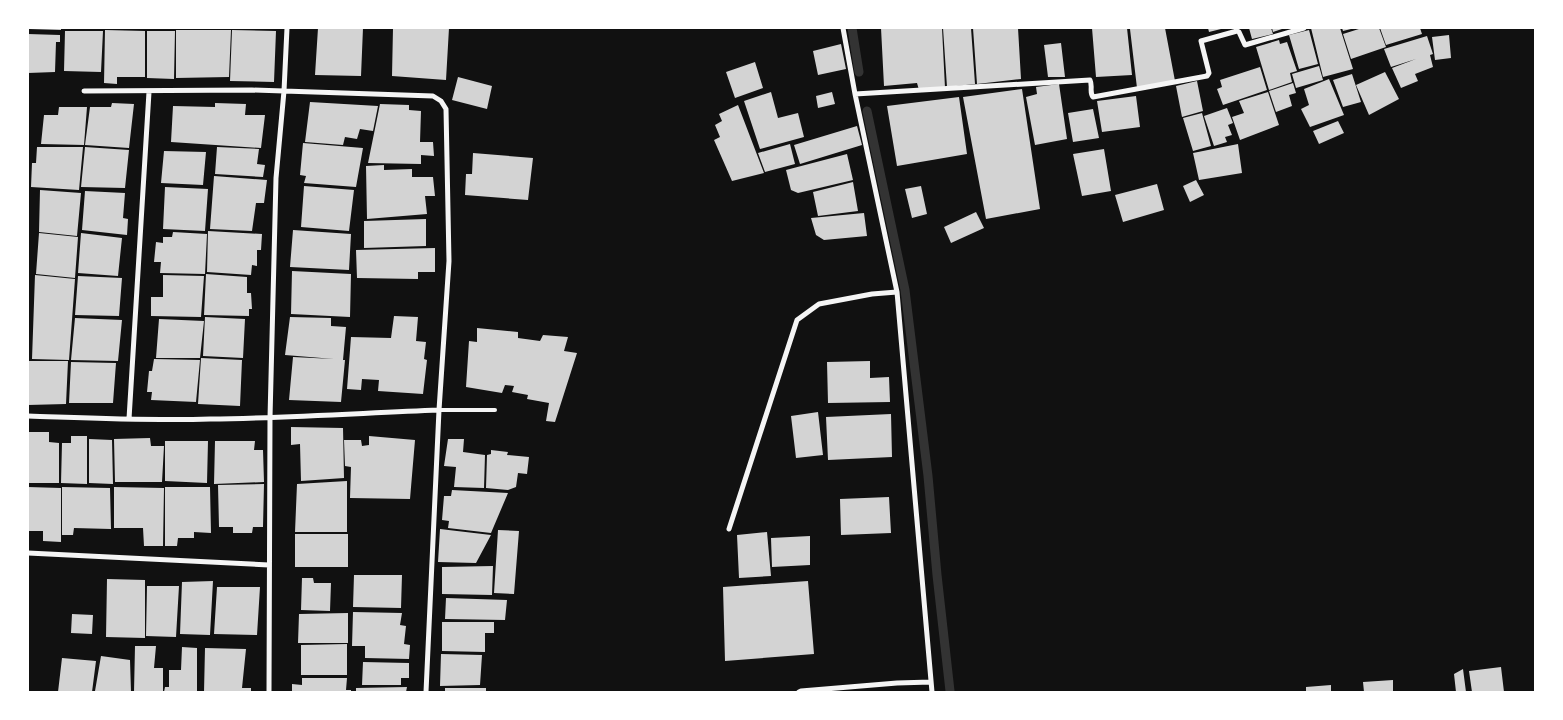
<svg xmlns="http://www.w3.org/2000/svg" width="1563" height="720" font-family="'Fira Sans Condensed',sans-serif">
<style>
.lines{fill:none;stroke-linecap:round;stroke-linejoin:round}
.stream{stroke:#333;stroke-width:9}
.building{fill:#d3d3d3}
.service{stroke:#f5f5f5;stroke-width:4}
.minor{stroke:#f5f5f5;stroke-width:5}
</style>
<rect width="100%" height="100%" fill="#111"/>
<g class="lines">
<path class="stream" d="M852 28 859 72
M867 111 905 290 928 476 937 575 950 691"/>
</g>
<path class="building" d="M29 28H61V30L29 29Z
M318 28H363L361 76 315 75Z
M393 28H449L446 80 392 76Z
M881 28H942L945 88 919 90 917 83 884 86Z
M943 28H971L975 84 947 87Z
M973 28H1018L1021 79 977 84Z
M1092 28H1127L1132 75 1096 77Z
M1143 28H1165L1175 81 1137 88 1130 29Z
M1208 28H1225L1209 32Z
M1249 28H1271L1273 34 1252 39Z
M1272 28H1285L1273 32Z
M1311 28H1340L1353 69 1323 77Z
M1342 28H1355L1343 31Z
M1362 28H1379L1386 47 1351 59 1343 34Z
M1380 28H1420L1422 34 1386 45Z
M105 30 145 31V77H117V84L104 83Z
M176 30H231L229 77 176 78Z
M232 30 276 31 274 82 230 81Z
M1309 30 1318 64 1299 69 1289 35Z
M65 31H103L101 72 64 71Z
M147 31H175L174 79 147 78Z
M28 34 60 35V42H56L55 72 28 73Z
M1449 35 1451 58 1435 60 1432 37Z
M1427 36 1433 54 1430 55 1433 67 1415 74 1418 81 1401 88 1392 68 1416 59 1391 67 1384 49Z
M1279 40 1280 44 1287 42 1297 71 1290 73 1292 82 1269 90 1256 47Z
M1061 43 1065 77H1048L1044 45Z
M841 44 846 69 818 75 813 51Z
M755 62 763 88 735 98 726 72Z
M1319 66 1323 80 1296 88 1292 74Z
M1260 67 1267 90 1223 105 1217 89 1222 87 1220 80Z
M1385 72 1399 99 1369 115 1356 85Z
M1352 74 1361 102 1343 107 1333 80Z
M458 77 492 86 487 109 452 100Z
M1329 79 1344 115 1310 127 1301 109 1309 105 1304 89Z
M1197 81 1203 111 1182 117 1176 86Z
M1293 83 1296 93 1289 95 1292 106 1276 112 1269 91Z
M1059 84 1067 139 1035 145 1026 97 1037 94 1036 87Z
M1022 89 1040 209 986 219 963 97Z
M771 92 778 118 798 113 804 137 760 149 744 101Z
M832 92 835 104 818 108 816 96Z
M1268 92 1279 125 1240 140 1232 117 1244 113 1239 101Z
M1136 96 1140 127 1102 132 1097 101Z
M959 97 967 154 897 166 887 106Z
M310 102 378 106 373 131 360 129 357 139 345 137 343 145 305 142Z
M112 103 134 104 129 148 85 145 90 107H111Z
M215 103 246 104 245 115H265L261 148 171 142 173 106 215 107Z
M380 104 409 105V110L421 111 420 142H433L434 156 421 155V164L368 163Z
M738 105 764 173 732 181 714 140 720 137 715 125 722 121 719 114Z
M59 107H87L84 145 41 144 44 115H58Z
M1227 108 1233 123 1228 125 1232 135 1225 137 1227 142 1214 146 1204 116Z
M1093 109 1099 138 1073 142 1068 113Z
M1202 113 1211 146 1193 151 1183 118Z
M1338 121 1344 133 1319 144 1313 131Z
M857 126 862 145 800 164 794 145Z
M303 143 363 148 356 187 304 183 306 176 300 175Z
M790 144 795 164 765 172 758 153Z
M1238 144 1242 173 1199 180 1193 153Z
M37 147H83L79 190 31 187 32 163H36Z
M85 147 129 150 125 188 81 187Z
M217 147 259 149 257 164 265 165 263 177 215 174Z
M1104 149 1111 191 1082 196 1073 154Z
M164 151 206 152 203 185 161 183Z
M473 153 533 158 528 200 465 195 466 174H472Z
M847 154 853 180 798 193 791 190 786 170Z
M384 165V170L412 169V177H433L435 196H425L427 214 367 219 366 166Z
M214 176 267 180 264 203H256L252 231 210 229Z
M1196 180 1204 195 1190 202 1183 186Z
M853 182 858 211 818 216 813 192Z
M1157 184 1164 210 1123 222 1115 195Z
M304 186 354 190 349 231 301 227Z
M921 186 927 214 912 218 905 189Z
M165 187 208 189 205 231 163 229Z
M40 190 81 193 77 236 39 232Z
M85 191 125 193 123 218 128 219 127 235 82 230Z
M976 212 984 228 951 243 944 227Z
M864 213 867 236 824 240 816 235 811 218Z
M426 219V246L364 248V221Z
M293 230 351 234 349 270 290 267Z
M208 231 262 234 261 250H257V266L252 265 251 275 207 272Z
M173 232 207 234 205 274 160 273 161 262H154L156 242 163 243V237H172Z
M39 233 78 237 75 278 36 274Z
M81 233 122 238 118 276 78 273Z
M435 248V272H418V279L357 278 356 250Z
M292 271 351 274 350 317 291 314Z
M206 274 247 277V293H251L252 309H249V316L204 315Z
M35 275 75 279 69 360 32 359Z
M163 275 204 276 201 317 151 316V297H163Z
M78 276 122 278 119 316 75 315Z
M394 316 418 317 416 341 426 342 424 359 427 360 423 394 378 391 379 380 362 379 361 390 347 389 351 337 391 338Z
M205 317 245 319 243 358 203 356Z
M290 317 331 318V326L346 327 343 360H345L341 402 289 400 293 357 334 359 285 355Z
M75 318 122 320 118 361 71 360Z
M159 319 204 321 200 358H156Z
M477 328 518 332V338L540 341 543 335 568 337 564 351 577 353 555 422 546 421 549 403 527 399 528 395 512 392 514 386 505 385 502 393 466 387 469 341 477 342Z
M201 358 242 360 240 406 198 404Z
M154 359 200 360 196 402 151 400 152 392H147L149 371H152Z
M28 361H68L66 404 28 405Z
M870 361V378L889 377 890 402 828 403 827 362Z
M71 362 116 363 113 403H69Z
M818 412 823 455 796 458 791 416Z
M891 414 892 457 828 460 826 417Z
M291 427 343 428 344 478 301 481 300 444 291 445Z
M29 432H49V442L59 443V483H28Z
M71 436H87V484L61 483 62 443H71Z
M369 436 415 440 410 499 350 498 351 467 345 466 344 440H361L362 446 369 445Z
M150 438 151 446H164L162 482H115L114 439Z
M89 439 112 440 113 484 89 483Z
M448 439H464L463 452 485 455 484 488 454 487 456 467 444 466Z
M165 441H208L207 483 165 481Z
M215 441H255L254 450H263L264 482 214 484Z
M491 450 508 452 507 455 529 457 527 474 518 473 516 487 508 490 486 488 487 455 491 454Z
M347 481V532H295L297 484Z
M264 484 263 527H253L252 533H233V527H219L218 485Z
M28 487 61 488V542L43 541V531H28Z
M62 487 110 488 111 529 74 528 73 535H62Z
M114 487 164 488 163 546H144L143 528H114Z
M165 487H210L211 533 194 532V538H178L177 546H165Z
M452 490 508 493 491 533 448 528 449 521 442 520 444 496H451Z
M889 497 891 533 841 535 840 499Z
M440 529 491 535 476 563 438 562Z
M498 530 519 531 514 594 494 593Z
M767 532 771 576 739 578 737 535Z
M295 534H348V567H295Z
M810 536V565L772 567 771 538Z
M493 566 492 595 442 594V567Z
M354 575H402L401 608 353 607Z
M302 578H313L314 583H331L330 611 301 610Z
M107 579 145 580V638L106 637Z
M213 581 210 635 180 634 182 582Z
M808 581 814 654 725 661 723 587Z
M147 586H179L176 637 146 636Z
M217 587H260L257 635 214 634Z
M446 598 507 600 505 620 445 619Z
M353 612 402 613 400 625 406 626 404 644 410 645 409 659 365 658V646H352Z
M348 613V643H298L299 614Z
M72 614 93 615 92 634 71 633Z
M442 622H494V633H485V652L442 651Z
M347 644V675H301V645Z
M135 646H156L154 668H163V692H134Z
M182 647 197 648V692H164L165 687H169V670H181Z
M205 648 246 649 242 688H251V692H204Z
M441 654 482 655 480 685 440 686Z
M101 656 130 660 131 692 95 691Z
M62 658 96 661 92 692H58Z
M363 662 409 663V678H401V685H362Z
M1501 667 1504 692H1472L1469 671Z
M1463 669 1466 692H1456L1454 674Z
M302 678H347L346 690H351V692H292V684L302 685Z
M1393 680V692H1364L1363 682Z
M1331 685V692H1306V687Z
M407 687 406 692H356V688Z
M445 688H486V692H445Z"/>
<g class="lines">
<path class="service" d="M439 410H495"/>
<path class="minor" d="M843 28 855 94 897 292 932 692
M84 91 252 90 433 96 441 101 446 109 449 261 439 410 426 692
M855 94 1090 80C1093 86 1089 92 1093 97L1207 76 1209 73 1201 41 1237 31 1239 32 1245 45 1304 28
M28 416C88 418 149 421 210 419 286 418 363 413 439 410
M129 419 149 92
M729 529 797 320 819 304 872 294 897 292
M28 553 269 565
M269 692 270 418 276 178 284 91 287 28
M799 692 801 691 897 683 931 682"/>
</g>
<rect width="1563" height="720" fill="none" stroke="#ffffff" stroke-width="58"/>
</svg>
